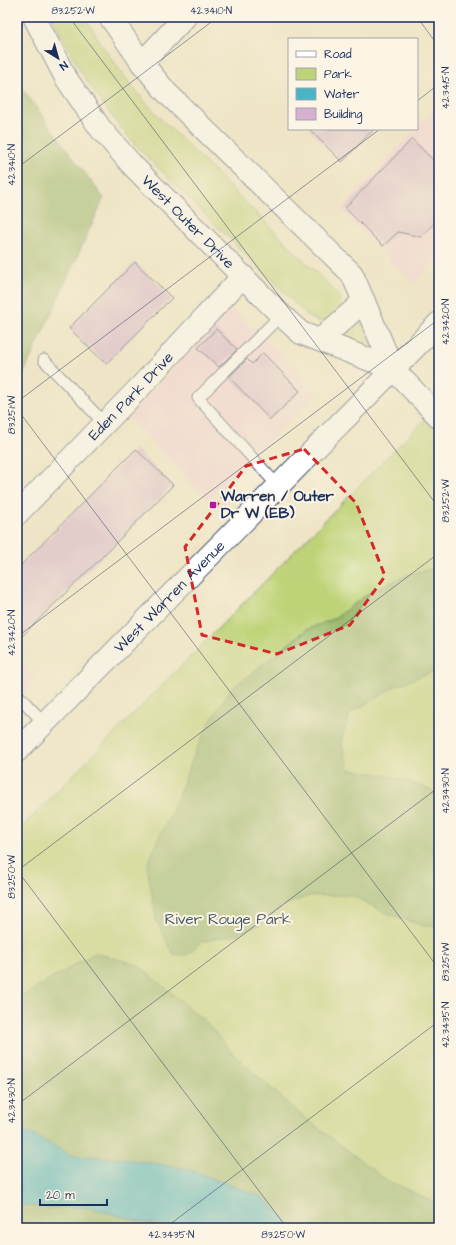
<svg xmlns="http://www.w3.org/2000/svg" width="456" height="1245" font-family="'Architects Daughter',sans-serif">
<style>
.built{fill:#f5cfdb}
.green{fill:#bed377;stroke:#6c816a}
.forest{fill:#96b568;stroke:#587263}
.water{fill:#48b4c4;stroke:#327291}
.building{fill:#d6afd1}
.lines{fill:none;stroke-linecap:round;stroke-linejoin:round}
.service-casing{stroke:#3b4a6e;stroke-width:13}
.minor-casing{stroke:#3b4a6e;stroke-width:24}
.secondary-casing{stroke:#3b4a6e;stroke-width:24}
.service{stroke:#fff;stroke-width:11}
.minor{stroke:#fff;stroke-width:22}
.secondary{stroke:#fff;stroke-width:22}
.marked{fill:none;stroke:#d62828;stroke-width:3;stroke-dasharray:8 5;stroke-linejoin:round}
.ticks{fill:none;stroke:#1b2f5e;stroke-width:1;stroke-opacity:0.45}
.poi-dot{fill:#b5179e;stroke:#fcf5e5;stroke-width:1.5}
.labels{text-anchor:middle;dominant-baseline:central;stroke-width:4;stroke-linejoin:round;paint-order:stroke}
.street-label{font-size:15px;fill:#1b2f5e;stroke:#fcf5e5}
.poi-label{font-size:15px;font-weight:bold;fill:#1b2f5e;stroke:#fcf5e5;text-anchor:start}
.park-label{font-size:15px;fill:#445864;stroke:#fcf5e5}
.neatline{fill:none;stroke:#1b2f5e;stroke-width:1.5}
.ticks-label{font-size:10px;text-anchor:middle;fill:#1b2f5e}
</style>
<rect width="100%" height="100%" fill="#fcf5e5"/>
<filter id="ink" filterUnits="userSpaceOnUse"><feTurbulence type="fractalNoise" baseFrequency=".025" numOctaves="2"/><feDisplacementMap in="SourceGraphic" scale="8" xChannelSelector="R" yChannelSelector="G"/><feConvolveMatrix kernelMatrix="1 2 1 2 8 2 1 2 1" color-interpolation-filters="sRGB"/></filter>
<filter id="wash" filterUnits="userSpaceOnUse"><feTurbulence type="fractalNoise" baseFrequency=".012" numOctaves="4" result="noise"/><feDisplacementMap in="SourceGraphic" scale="16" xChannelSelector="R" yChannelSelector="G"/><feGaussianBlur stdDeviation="0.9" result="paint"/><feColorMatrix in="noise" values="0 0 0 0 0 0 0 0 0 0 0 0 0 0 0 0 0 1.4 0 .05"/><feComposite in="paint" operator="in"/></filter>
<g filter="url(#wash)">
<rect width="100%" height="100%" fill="#efe5c6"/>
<path class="built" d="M435 108 439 112V257L414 284 340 210 415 129H417V127Z
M233 309 320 392 208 500 128 417 223 315Z
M17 660 37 680 17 700Z"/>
<path class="green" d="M52 17H85L104 48 133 88 160 118 338 294C339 297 341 300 341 303 341 310 331 320 324 322 319 322 313 319 309 317L137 147C120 127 104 106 89 84 75 63 64 40 52 17Z
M360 323 364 326 372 349 342 342V337L355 324Z
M439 405V1228H17V832Z"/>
<path class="forest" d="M17 81 68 151 104 198 17 388Z
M432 569 439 573V667L434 671 398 685 350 713 341 741 349 769 399 778 433 791 439 802V926H423L384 912 351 895 309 896 283 906 263 923 238 934 201 942 187 955 173 954 157 922 147 867 158 839 170 817 196 750 209 724 230 690 306 630 333 619 374 590 410 574Z
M95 953 138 965 208 1024 233 1054 300 1114 385 1179 439 1205V1228H287V1221L262 1197 187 1169 126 1159 73 1156 17 1127V999Z
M17 1204 49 1208 88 1207 163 1228H17Z"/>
<path class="water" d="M17 1127 73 1156 126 1159 187 1169 262 1197 287 1221V1228H188L142 1222 88 1207 49 1208 17 1204Z"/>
<g id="blocks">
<path class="building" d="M309 129H374L342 162Z
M412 139 439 166V218L421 237 398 232 383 246 345 208Z
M135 262 172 298 106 364 69 328Z
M216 329 237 349 219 367 198 348Z
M263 353 300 391 270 420 229 377 247 359 252 364Z
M136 449 173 485 106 553 17 641V569Z"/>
</g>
</g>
<g filter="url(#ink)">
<use href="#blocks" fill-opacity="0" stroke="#3b4a6e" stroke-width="1"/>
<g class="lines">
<g class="service-casing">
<path id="service" d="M44 360 105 424
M278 486 198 398 281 315
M17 694 44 723"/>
</g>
<g class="minor-casing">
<g id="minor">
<path d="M142 63 185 17"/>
<path id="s1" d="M17 514 140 387 243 276"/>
</g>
</g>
<g class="secondary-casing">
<g id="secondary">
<path id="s2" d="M34 17 66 78 100 128 133 166 281 315 301 333 393 369"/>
<path d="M110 17 142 63 166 92 352 274 393 369 439 417"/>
<path d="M320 340 364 301"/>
<path id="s3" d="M17 751 439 323"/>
</g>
</g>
<use href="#service" class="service"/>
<use href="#minor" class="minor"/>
<use href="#secondary" class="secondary"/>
</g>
</g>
<path d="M0 0H456V1245H0ZM304 449 356 503 385 576 350 625 277 654 202 635 185 547 246 466Z" fill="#efe5c6" fill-opacity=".55" fill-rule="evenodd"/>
<path class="marked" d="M304 449 356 503 385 576 350 625 277 654 202 635 185 547 246 466Z"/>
<path class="ticks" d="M69 17 439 508M417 17 439 47M417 101 439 84M17 168 218 17M17 402 380 129M17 409 439 969M17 637 439 319M17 870 287 1228M17 871 439 553M17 1105 439 787M165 1228 439 1021"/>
<rect class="poi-dot" x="209" y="501" width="8" height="8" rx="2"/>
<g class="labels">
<g class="street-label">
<text stroke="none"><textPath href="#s2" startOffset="258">West Outer Drive</textPath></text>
<text stroke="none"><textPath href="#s1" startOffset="164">Eden Park Drive</textPath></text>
<text stroke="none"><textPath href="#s3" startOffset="217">West Warren Avenue</textPath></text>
</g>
<g class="poi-label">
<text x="221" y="496">Warren / Outer<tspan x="221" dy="17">Dr W (EB)</tspan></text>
</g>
<g class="park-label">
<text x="228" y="919">River Rouge Park</text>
</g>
</g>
<rect width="456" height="1245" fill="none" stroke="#fcf5e5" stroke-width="44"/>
<rect x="288" y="38" width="130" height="92" fill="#fcf5e5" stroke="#a2a6af"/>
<rect x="296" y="51" width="20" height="6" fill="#ffffff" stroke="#a2a6af"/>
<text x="324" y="58" font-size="12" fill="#1b2f5e">Road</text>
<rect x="296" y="68" width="20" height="12" fill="#bed377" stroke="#a2a6af"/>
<text x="324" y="78" font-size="12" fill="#1b2f5e">Park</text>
<rect x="296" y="88" width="20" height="12" fill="#48b4c4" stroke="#a2a6af"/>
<text x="324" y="98" font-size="12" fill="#1b2f5e">Water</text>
<rect x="296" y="108" width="20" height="12" fill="#d6afd1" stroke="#a2a6af"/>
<text x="324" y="118" font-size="12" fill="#1b2f5e">Building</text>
<g transform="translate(58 58) rotate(143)" stroke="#fcf5e5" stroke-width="3" paint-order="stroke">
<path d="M0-3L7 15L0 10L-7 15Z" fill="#1b2f5e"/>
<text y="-6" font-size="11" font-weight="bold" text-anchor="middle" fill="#1b2f5e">N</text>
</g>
<path d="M40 1199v6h67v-6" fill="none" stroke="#1b2f5e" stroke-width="2"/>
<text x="46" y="1199" font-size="12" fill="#1b2f5e" stroke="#fcf5e5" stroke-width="3" paint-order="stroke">20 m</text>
<rect x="22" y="22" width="412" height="1201" class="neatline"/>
<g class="ticks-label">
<text x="73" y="14">83.252°W</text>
<text x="211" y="14">42.3410°N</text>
<text transform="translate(445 88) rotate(-90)" y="4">42.3415°N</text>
<text transform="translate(11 165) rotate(-90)" y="4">42.3410°N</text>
<text transform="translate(445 322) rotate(-90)" y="4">42.3420°N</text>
<text transform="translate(11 415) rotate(-90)" y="4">83.251°W</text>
<text transform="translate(445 501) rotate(-90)" y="4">83.252°W</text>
<text transform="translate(11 633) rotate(-90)" y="4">42.3420°N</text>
<text transform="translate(445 791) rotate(-90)" y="4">42.3430°N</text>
<text transform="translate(11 877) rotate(-90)" y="4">83.250°W</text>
<text transform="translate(445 962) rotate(-90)" y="4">83.251°W</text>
<text transform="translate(445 1025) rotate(-90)" y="4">42.3435°N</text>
<text transform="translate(11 1101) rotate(-90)" y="4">42.3430°N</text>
<text x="171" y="1238">42.3435°N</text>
<text x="283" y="1238">83.250°W</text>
</g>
</svg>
